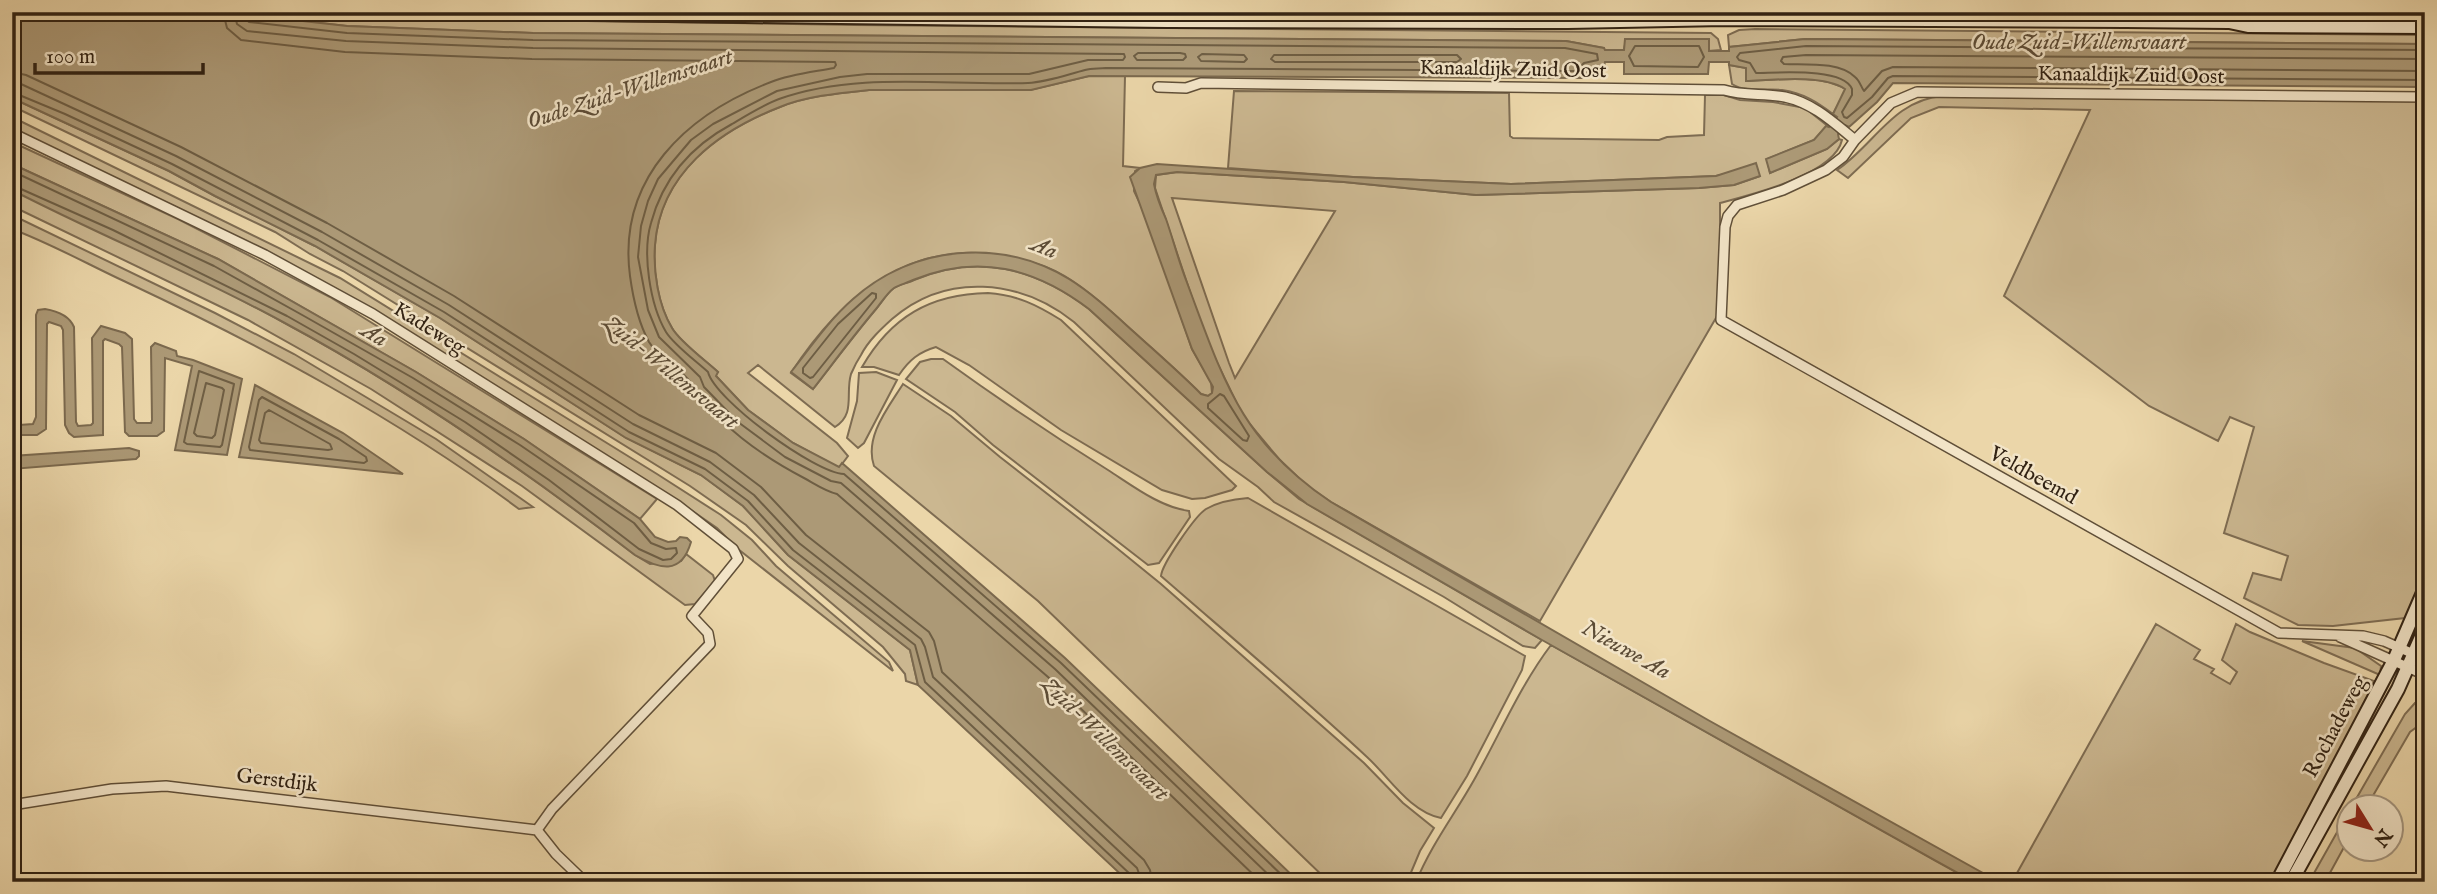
<svg xmlns="http://www.w3.org/2000/svg" width="2437" height="894" font-family="'IM FELL English',serif">
<style>
.green{fill:#cbb790;stroke:#7e6c52;stroke-width:2;fill-rule:evenodd}
.water{fill:#ac9976;stroke:#7b694e;stroke-width:2}
.lines{fill:none;stroke-linecap:round;stroke-linejoin:round}
.shore{stroke:#6e5e44;stroke-width:2}
.street-casing{stroke:#604f38;stroke-width:12}
.secondary-casing{stroke:#312213;stroke-width:16}
.street{stroke:#f2e4c7;stroke-width:9}
.secondary{stroke:#f2e4c7;stroke-width:12}
.labels{text-anchor:middle;dominant-baseline:central;stroke-width:5;stroke-linejoin:round;paint-order:stroke}
.street-label{font-size:21px;fill:#312213;stroke:#f2e4c7}
.water-label{font-size:23px;font-style:italic;fill:#5c4c36;stroke:#f2e4c7}
</style>
<rect width="100%" height="100%" fill="#ebd6a9"/>
<filter id="stains"><feTurbulence type="fractalNoise" baseFrequency=".00286" numOctaves="4"/><feColorMatrix values="0 0 0 0 .2 0 0 0 0 .09 0 0 0 0 .02 0 0 0 .5 -.17"/></filter>
<radialGradient id="worn" r=".72"><stop offset=".6" stop-color="#630" stop-opacity="0"/><stop offset="1" stop-color="#630" stop-opacity=".3"/></radialGradient>
<path class="green" d="M222 12H331L418 18 855 25 1711 33 1718 39 1721 50 1708 51 1709 40 1626 39 1624 50H1604V48L1566 41 533 33 347 26Z
M1755 29 2425 35V44L1805 39 1729 47 1728 35 1739 30Z
M1729 65 1746 68V81C1773 80 1823 74 1845 89V92L1833 114C1817 102 1803 93 1782 90 1766 88 1746 93 1732 84Z
M1089 76H1125L1123 166 1140 168 1135 171 1134 191 1147 218 1192 349 1211 382 1212 393 1208 396 1201 394C1180 373 1157 353 1135 333 1110 311 1085 286 1055 271 1039 263 1023 260 1005 256 910 238 840 297 791 373L813 389C834 362 854 335 876 309 882 302 887 293 894 288 899 284 908 283 914 280 978 253 1035 268 1089 309L1267 472 1299 499 1542 640 1535 648 1523 646 1444 597 1274 502 1258 487 1219 459 1074 322C1020 279 946 272 892 319 881 329 868 341 861 355 857 361 854 367 851 374 845 394 856 414 835 427L758 365 748 373 837 443 848 456 839 468 793 443 748 410 715 375 718 372C706 361 679 341 672 328 658 305 653 271 655 245 660 174 718 131 780 107 807 96 840 93 869 90H1030Z
M1234 91 1509 93 1510 136 1513 138 1659 140 1667 137 1704 135 1705 95H1724L1740 100 1773 102 1805 108 1829 127H1826L1814 140 1767 159 1770 173 1827 149 1839 139 1842 140C1834 175 1750 195 1720 203V311L1540 621 1331 502 1306 485 1279 459 1243 416 1207 342 1155 188 1156 175 1178 172 1344 182 1476 195 1699 188 1734 185 1760 176 1733 172 1716 176 1511 184 1353 177 1228 168ZM1172 198 1335 211 1235 378 1229 363Z
M1943 96 2425 98V572L2405 618 2333 626 2298 625 2244 598 2253 573 2281 580 2288 556 2224 533 2254 427 2230 417 2218 441 2149 406 2004 296 2090 110 1939 107 1911 118 1848 178 1837 170C1875 144 1893 100 1943 96Z
M12 98 169 171 215 196 315 246 440 318 626 438 701 475 743 506 788 555 910 650 918 685 906 681 905 674 883 647 788 566 746 525 690 486 343 271 310 254 275 232 12 106Z
M12 117 340 278 657 474 721 515 752 540 776 566 889 662 893 671 738 549 717 528 688 508 335 288 182 210 12 131Z
M12 142 178 219 330 297 657 499 640 519 524 439 416 372 218 259 12 164Z
M12 190C103 233 195 274 283 322 408 389 523 469 635 555L650 564 681 561 686 554 713 575 715 581 695 604 685 605 522 486 371 389 248 320 12 206Z
M12 215 215 313 294 354 436 439 533 507 519 509C398 419 264 347 128 283 89 265 52 244 12 229Z
M988 293C1017 295 1037 305 1061 320L1236 486 1232 490 1205 498 1192 499 1162 490 1061 430 969 365 936 347C919 352 909 360 899 375L874 367H862C891 317 930 294 988 293Z
M931 359H943C997 398 1052 435 1108 470 1133 486 1160 507 1189 511L1190 517 1159 563 1148 565 993 445 955 412 906 379 920 362Z
M876 372 897 380 864 443 858 448 847 438 857 401 859 373Z
M903 384 951 416 1000 457 1113 545 1161 584 1364 763 1403 803 1434 828 1420 851 1407 882H1329L1038 601 874 466C864 437 888 408 903 384Z
M1248 498 1525 656 1522 670 1467 776 1441 818C1410 812 1389 777 1367 757 1300 695 1230 636 1161 576 1162 564 1195 516 1206 509 1218 502 1235 499 1248 498Z
M2156 624 2200 650 2194 659 2214 669 2211 673 2230 684 2237 672 2222 660 2236 624 2250 632 2324 663 2374 681 2364 705 2270 882H2012Z
M2302 641 2355 648 2381 666 2380 675Z
M1551 645 1974 882H1416C1431 845 1455 814 1474 780 1500 734 1520 686 1551 645Z
M2425 700V721L2410 732 2367 806H2352L2405 714 2415 703Z
M2349 811V838L2325 882H2309Z"/>
<path class="water" d="M12 12H222L347 26 533 33 1566 41 1604 48 1605 50H1624L1625 39H1709V51H1729V47L1805 39 2425 44V87L1893 83 1877 102 1849 127 1845 125 1838 134 1839 139 1827 149 1770 173 1766 159 1814 140 1826 126 1829 127 1837 117 1833 114 1845 89C1822 74 1773 80 1746 81V68L1729 65V62H1709L1708 74H1624V62H1605L1604 66 1587 70V78L1089 76 1031 90H869C840 93 807 96 780 107 718 131 660 174 655 245 653 271 658 305 672 328 679 341 706 361 718 372L716 376 748 410 793 443 839 467 842 463 1065 658 1299 882H1129L918 685 910 650 788 555 743 506 701 475 626 438 440 318 315 246 215 196 169 171 12 98Z
M1756 163 1760 176 1734 185 1699 188 1476 195 1344 182 1177 172 1156 175 1154 184C1156 195 1161 208 1166 219 1173 239 1178 259 1186 280 1223 378 1239 440 1331 502L1708 720 1999 882H1974L1936 861 1542 640 1307 504 1267 472 1089 309C1035 268 978 253 913 280 907 283 899 285 894 288 887 293 881 303 876 309 854 335 834 362 813 389L791 372C810 348 829 320 853 299 913 246 1000 237 1069 279 1093 294 1114 314 1135 333 1157 353 1180 373 1201 394L1208 396 1212 393 1213 387 1192 349 1130 177 1140 168 1157 164 1353 177 1511 184 1716 176Z
M12 164 218 259 416 372 524 439 640 519 655 537 668 542 676 541 680 537 687 538 691 542C681 576 659 569 635 555 523 469 408 389 283 322 195 274 101 236 12 190Z
M45 309C57 311 69 315 74 327L76 422 78 426 91 425 93 423 92 338 101 326 125 333 132 339 134 419 137 423H151L152 420 151 347 155 343 176 351 177 356 193 360 242 379 227 455 175 450 192 366 165 358 164 431 157 436H129L125 432 122 347 119 344 105 339 103 341V435L74 437 69 433 65 425 63 330 61 326 49 322 47 324 46 429 37 435H13L12 332 16 423 19 425 33 424 36 417V315L38 310Z
M255 385 343 433 403 474 239 457Z
M129 448 139 451V456L136 459 12 469V456Z"/>
<g class="lines">
<path class="shore" d="M223 12 227 28 241 40 345 52 532 59 835 62 836 65 834 68C813 72 791 74 771 82 687 114 617 178 630 276 633 298 638 322 649 342 659 359 680 367 691 383 717 424 760 455 804 478 815 484 825 491 837 494L1048 677 1261 882
M234 12 237 24 247 31 346 41 533 48 1124 54 1125 57 1123 60H1088L1029 74H867L840 77 777 91 713 124 691 140 658 179 648 201 641 226 638 257 648 310 659 337 700 377 704 387 738 422 785 457 831 481 841 483 1055 669 1276 882
M243 12 244 18 249 22 347 33 533 40 1565 48 1597 54 1598 60 1584 63 1576 71 1106 68C1099 69 1092 68 1085 70 1066 75 1047 82 1028 83 946 86 858 71 779 99 763 105 747 115 732 124 691 146 663 178 651 223 642 253 650 305 666 332 674 345 696 361 708 372 715 400 815 473 844 474L1061 663 1289 882
M1635 46H1699L1704 57 1698 67 1634 66 1629 56Z
M2425 50 1806 46 1740 53 1737 57 1739 60 1750 63 1756 73C1777 73 1843 67 1852 89V95L1842 112 1844 117 1847 118 1872 97 1888 78 1893 76 2425 80
M1138 53H1180L1185 54 1186 57 1183 60H1137L1134 56Z
M1202 54 1244 55 1247 59 1244 62 1201 61 1198 57Z
M1274 55H1457L1461 59 1457 62H1275L1271 59Z
M2425 59 1806 55 1783 57 1781 61 1784 64C1805 65 1839 61 1855 77 1860 81 1861 87 1864 91L1882 71 1893 67 2425 71
M12 72 26 75 181 147 327 223 454 296 639 415 716 453 761 487 806 535 929 632 934 641 942 672 1144 860 1150 870 1152 882
M12 83 21 84 176 156 322 232 449 305 633 424 710 462 754 495 799 543 921 639 925 647 933 677 1137 868 1142 882
M12 92 65 114 172 164 318 240 444 312 629 432 705 469 748 501 793 550 915 645 925 682 1130 874 1133 882
M12 171 214 266 304 316 413 378 520 445 634 523 651 543 666 549 676 548 677 553 671 559 663 560 639 549 549 480 465 422 354 354 287 316 113 230 12 185
M872 293 876 294V298L813 377 810 378 803 373V368L838 324Z
M199 371 234 384 222 445 220 447 187 444 184 442Z
M206 383 222 388 224 390 215 435 212 438 197 436 194 433Z
M1220 394 1224 396 1249 436 1247 441 1243 440 1208 408V404Z
M262 397 339 439 366 457 367 461 364 463 250 450 249 447 259 400Z
M269 410 330 444 332 449 328 450 261 443 259 440 265 413Z"/>
<g class="street-casing">
<path id="street" d="M1158 87 1186 88 1201 83 1724 90C1744 96 1764 93 1785 97 1813 103 1833 122 1855 140
M2425 97 1917 92 1891 103 1855 140 1843 157 1826 170 1783 190 1737 205 1728 216 1725 227 1721 320 2279 633 2363 636 2384 641 2425 659
M12 133 265 255 373 314 677 505 733 549 738 559 692 616 708 633 710 644 552 809 537 830
M2340 637 2425 675
M12 805 112 789 166 786 537 830 556 854 585 882"/>
</g>
<g class="secondary-casing">
<path id="secondary" d="M423 12 1167 21 1568 22 1724 19 2126 21 2229 22 2248 26 2425 27
M2229 22 2248 14 2362 13 2425 18
M2277 882 2394 660 2425 588
M2291 882 2398 689 2425 628"/>
</g>
<use href="#street" class="street"/>
<use href="#secondary" class="secondary"/>
</g>
<g class="labels">
<g class="street-label">
<text transform="translate(1513 70) rotate(1)">Kanaaldijk Zuid Oost</text>
<text transform="translate(2131 76) rotate(1)">Kanaaldijk Zuid Oost</text>
<text transform="translate(429 329) rotate(32)">Kadeweg</text>
<text transform="translate(2033 476) rotate(29)">Veldbeemd</text>
<text transform="translate(2336 727) rotate(-62)">Rochadeweg</text>
<text transform="translate(277 781) rotate(7)">Gerstdijk</text>
</g>
<g class="water-label">
<text x="2079" y="42">Oude Zuid-Willemsvaart</text>
<text transform="translate(630 89) rotate(-18)">Oude Zuid-Willemsvaart</text>
<text transform="translate(1044 248) rotate(22)">Aa</text>
<text transform="translate(374 335) rotate(31)">Aa</text>
<text transform="translate(671 372) rotate(39)">Zuid-Willemsvaart</text>
<text transform="translate(1626 650) rotate(29)">Nieuwe Aa</text>
<text transform="translate(1105 739) rotate(44)">Zuid-Willemsvaart</text>
</g>
</g>
<rect width="2437" height="894" fill="none" stroke="#ebd6a9" stroke-width="42"/>
<rect x="14" y="14" width="2409" height="866" fill="none" stroke="#312213" stroke-width="3.5"/>
<rect x="21" y="21" width="2395" height="852" fill="none" stroke="#312213" stroke-width="2"/>
<g transform="translate(2370 828) rotate(127)"><circle r="33" fill="#f2e4c7" stroke="#a5967f" stroke-width="2"/>
<path d="M0-5L12 26L0 18L-12 26Z" fill="#8f2418"/>
<text y="-10" font-size="19" font-weight="bold" text-anchor="middle" fill="#312213">N</text>
</g>
<path d="M35 63v10h168v-10" fill="none" stroke="#312213" stroke-width="3.5"/>
<text x="46" y="63" font-size="21" fill="#312213" stroke="#f2e4c7" stroke-width="5" paint-order="stroke">100 m</text>
<rect width="100%" height="100%" filter="url(#stains)"/>
<rect width="100%" height="100%" fill="url(#worn)"/>
</svg>
